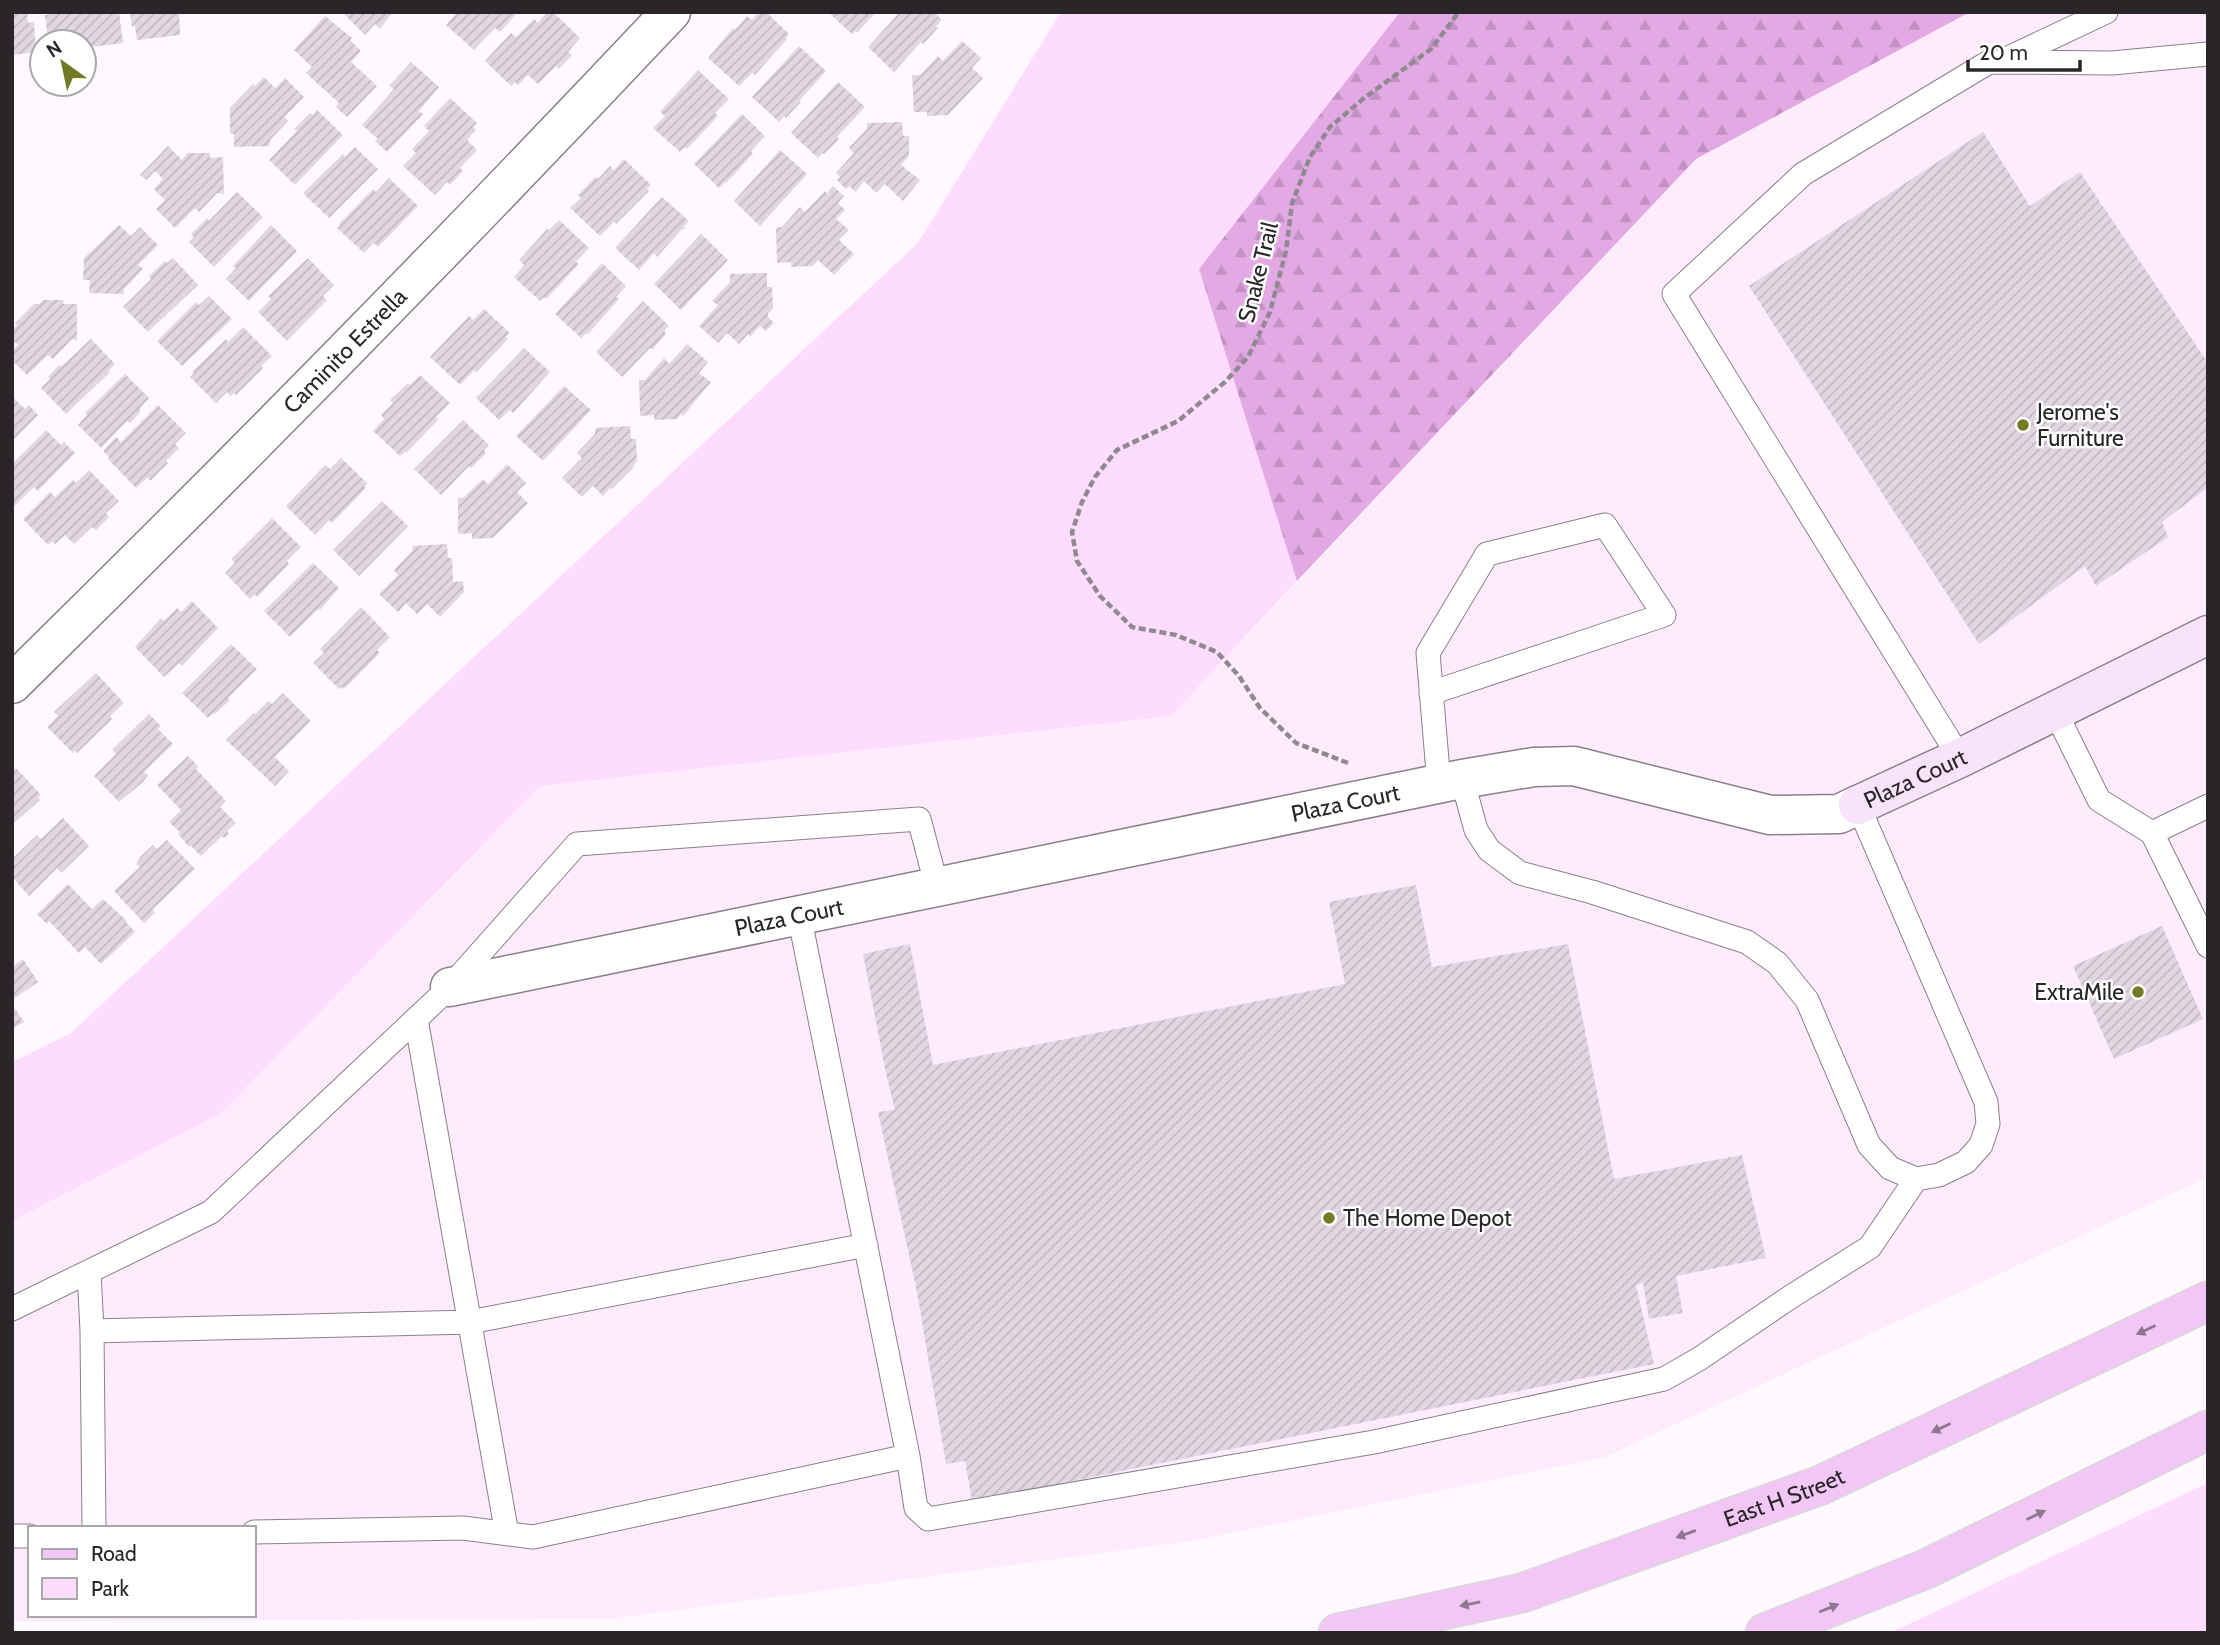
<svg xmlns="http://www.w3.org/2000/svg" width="2220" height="1645" font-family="Cabin,sans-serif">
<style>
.built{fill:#feecfe;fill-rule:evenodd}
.green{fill:#fddcfe}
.forest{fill:url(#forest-firs)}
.building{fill:url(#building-hatch)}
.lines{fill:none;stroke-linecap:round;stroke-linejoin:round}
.lane-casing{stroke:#8a808a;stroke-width:25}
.street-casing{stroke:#8a808a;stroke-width:41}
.secondary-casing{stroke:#8a808a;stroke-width:41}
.primary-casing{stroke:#d8d8d8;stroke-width:41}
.path{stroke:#908a90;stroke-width:4.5;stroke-dasharray:7 3.5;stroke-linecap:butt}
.lane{stroke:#fff;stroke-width:23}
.street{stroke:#fff;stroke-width:38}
.secondary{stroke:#f9e3fa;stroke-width:38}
.primary{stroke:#f3c7f5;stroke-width:38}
.oneway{fill:#8e768f}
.poi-dot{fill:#717a25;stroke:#fff;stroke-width:2.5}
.labels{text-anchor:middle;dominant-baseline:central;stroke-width:5;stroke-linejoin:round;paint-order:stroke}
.street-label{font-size:23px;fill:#292529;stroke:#fff}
.poi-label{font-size:23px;fill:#292529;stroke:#fff;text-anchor:start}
</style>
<defs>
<pattern id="forest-firs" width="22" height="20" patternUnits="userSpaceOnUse" patternTransform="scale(1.75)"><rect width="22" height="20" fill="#e2a9e4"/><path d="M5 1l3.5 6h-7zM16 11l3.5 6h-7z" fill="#c291c4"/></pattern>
<pattern id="building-hatch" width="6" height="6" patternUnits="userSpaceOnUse" patternTransform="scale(1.75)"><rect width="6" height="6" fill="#e2d6e2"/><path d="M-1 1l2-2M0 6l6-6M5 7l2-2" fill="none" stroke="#c2b8c2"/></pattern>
</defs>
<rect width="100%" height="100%" fill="#fff8ff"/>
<path class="built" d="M1970 12H2208V1177L1605 1457 1192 1541 610 1619 12 1621V1221L221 1113 540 786 1171 716 1696 159ZM30 1528H254V1615H30Z"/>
<path class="green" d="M1061 12H1400L1199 269 1297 581 1171 716 540 786 221 1113 12 1221V1062L71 1033 918 243Z
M2208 1483V1633H1890Z"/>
<path class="forest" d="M1400 12H1970L1696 159 1297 581 1199 269Z"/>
<path class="building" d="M12 12H27L28 23 34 22 36 52 12 55Z
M63 12H119L123 43 84 48V42H48L45 15Z
M130 12H179L180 35 137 40 135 26 132 27Z
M342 12H393L380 29 375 24 365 35Z
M458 12H518L500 32 495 28 474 50 446 25Z
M547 12H553L580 38 568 52 572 55 559 69 556 66 538 84 528 75 518 85 515 82 511 86 485 61 511 33 516 37 534 19 538 23Z
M759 12H766L789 34 786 38 787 39 755 75 752 73 739 86 708 58 733 28 735 30 747 16 752 20Z
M828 12H876L857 33 855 31 852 34Z
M900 12H934L942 20 936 26 938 28 923 44 921 42 894 72 868 47Z
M325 16 352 38 350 40 361 51 351 62 377 86 347 117 336 107 339 103 306 73 312 67 294 50Z
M962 41 981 58 972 68 983 78 948 115 927 116V112H914L912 75H920L938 56 943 61Z
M799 46 826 71 799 101 801 102 786 118 784 116 779 122 752 97Z
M411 62 439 87 419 111 423 114 387 152 375 141 378 139 362 125 394 89 389 86Z
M698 70 729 99 715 113 718 116 687 149 685 147 680 152 653 128 665 116 660 112Z
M264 77 275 88 285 78 304 97 284 117 288 121 270 140 269 146 234 147V134L230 133V108L253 84 255 86Z
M838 82 865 107 837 137 839 139 824 154 822 153 818 158 791 133Z
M450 98 477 123 473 127 476 130 467 140 477 150 460 168 463 171 450 185 447 182 435 195 403 166 416 153 412 149 429 131 424 126Z
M317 110 343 135 295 185 269 160 297 131 294 129 310 113 313 115Z
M742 114 765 136 751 151 753 154 726 183 725 182 719 188 694 164Z
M902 122 903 136H909V156L901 165 920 180 903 201 885 184 876 193 864 181 856 192 849 186 846 189 837 180 840 177 836 173 854 153 849 148 867 129V123Z
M1983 132 2030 206 2080 172 2208 363V487L2162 522 2168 537 2096 586 2085 566 1979 644 1749 286Z
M168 146 182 160 188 153H210V158L223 157 224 194 217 193 199 212 195 208 175 228 156 209 165 200 154 189 163 179 155 171 146 180 140 175Z
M355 147 378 169 329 218 303 193 343 154 345 157Z
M780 150 807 174 760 226 734 201Z
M624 159 651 185 647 189 649 191 616 224 614 222 600 236 570 208 581 198 578 195 595 177 598 179 610 166 614 170Z
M389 178 418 206 378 247 374 243 364 253 337 228 340 226 339 224 373 189 376 192Z
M833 186 844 196 838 203 845 210 836 219 849 230 839 240 854 254 834 275 818 260 813 266 791 267V262L777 263 776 227H782L800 207 805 212 825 191 829 195 828 192Z
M237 192 263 217 214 267 189 242 194 237 191 234 207 218 209 221Z
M662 197 689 221 683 227 686 228 682 229 657 257 654 253 639 270 615 248Z
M559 220 589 248 576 262 579 264 546 299 544 297 540 301 514 277 524 265 519 260 547 229 549 230Z
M119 225 131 236 140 227 158 245 138 265 143 269 124 289V294L89 293 90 280H83L84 258Z
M271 225 297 251 249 301 226 279 236 268 233 266Z
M701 234 728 260 681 310 654 284Z
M173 258 198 285 148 332 123 307 151 279 149 276 165 261 167 263Z
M308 258 334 285 323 296 327 300 287 341 258 312 271 299 268 296Z
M602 263 626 286 616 297 619 299 588 334 586 333 581 338 555 314Z
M767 273V287H772L773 308 768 313V317L774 323 766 331 760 326 750 337 748 334 739 344 727 333 718 343 699 326 718 305 712 301 730 282V274Z
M209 296 232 319 182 366 157 341 196 302 199 305Z
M44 300H64L63 304H77V340L72 339 53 359 48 355 27 375 12 360V351L18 345 12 340V330L17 325 15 323 34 304H39Z
M643 301 669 326 664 331 666 334 652 350 650 348 622 377 596 352Z
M484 309 510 333 505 337 508 339 476 373 474 370 460 385 430 357 469 316 473 320Z
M243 327 272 356 261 366 263 368 236 395 234 393 231 396 227 392 216 403 190 377 194 373 192 372 226 339 228 342Z
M91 339 115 364 108 371 110 372 66 414 41 388 50 379 48 377 59 365 61 367Z
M687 344 708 362 699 373 711 382 683 416 681 414 677 419 654 420V415L640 416 639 380H645L664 358 669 364Z
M524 348 550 372 513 413 510 410 499 420 476 398Z
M125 374 149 398 140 408V412L130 423 127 421 101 448 78 425 87 415 85 413Z
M420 375 450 403 436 417 438 420 406 453 405 452 400 456 373 431 384 419 381 415 393 403 390 400 408 383 410 385Z
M564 386 591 410 543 461 516 436Z
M12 396 25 409 29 405 38 415 12 441Z
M158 405 186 433 175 444 179 448 166 461 168 463 150 481 148 477 136 488 108 459 110 458 103 451 116 437 121 442Z
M463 420 489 445 484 450 486 453 471 468 469 466 441 495 414 469Z
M630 426 631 439H636L637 460 632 469 612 489 610 488 603 496 593 486 582 497 562 478 582 458 577 453 595 434V428Z
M46 430 61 445 64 442 75 453 38 491 34 487 12 508V464Z
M341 458 367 483 364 486 366 488 332 523 329 520 315 535 286 506 325 465 330 469Z
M507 464 526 483 517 492 528 503 493 538 472 539V533L458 534V498H463L483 479 488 484Z
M89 470 119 501 106 513 109 517 96 530 92 527 74 544 65 535 55 544 52 541 48 545 23 519 50 492 55 497 73 480 76 483Z
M382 501 408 526 359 576 333 550Z
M272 518 301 547 287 561 289 564 257 597 255 594 250 599 225 573 235 563 231 559Z
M447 544 448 558H452L453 582 463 581 464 592 440 617 427 604 417 614 406 603 398 612 379 594 398 575 394 570 413 550 412 546Z
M313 563 339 588 320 610 318 609 290 637 264 611Z
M192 601 218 628 182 666 179 663 164 677 135 647 161 618 164 621 177 608 181 612Z
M361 607 390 637 377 650 380 653 344 689 342 687 339 689 313 663 324 653 320 649Z
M231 644 257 669 228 698 230 700 215 714 213 713 208 718 182 693Z
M96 673 124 703 110 716 112 719 77 753 75 751 73 753 47 727 58 716 54 712Z
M283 693 311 721 275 757 289 771 275 786 226 740 254 713 255 714 268 701 272 704Z
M149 714 161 726 158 729 173 744 144 772 148 775 143 782 119 802 94 776 116 754 112 750Z
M188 756 198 766 196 769 226 801 220 807 236 823 227 831 229 834 224 838 222 836 201 856 190 845 189 847 178 834 180 832 169 822 181 810 157 785Z
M16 768 41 795 38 797 40 800 12 825V772Z
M63 818 89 846 61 873 57 868 29 896 14 879 12 881V859L37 835 41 839Z
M167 840 195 869 153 909 155 913 144 923 114 891 140 867 136 864 141 856 153 845 157 849Z
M68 884 92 909 103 899 127 921 126 922 135 932 101 964 85 947 79 953 49 921 47 924 37 914Z
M1416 885 1432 967 1568 944 1614 1179 1742 1155 1766 1258 1676 1276 1683 1313 1649 1319 1643 1283 1636 1285 1654 1364 972 1501 965 1461 946 1464 917 1292 878 1112 895 1110 886 1074 863 954 910 944 933 1065 1345 984 1329 902Z
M2162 926 2203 1019 2114 1059 2073 966Z
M23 959 38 982 12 1000V967Z
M12 1004 24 1022 12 1029Z"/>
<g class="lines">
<g class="lane-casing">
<path id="lane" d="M2004 60 2106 12
M1431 693 1664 615 1605 525 1487 554 1428 653 1439 784
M2055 711 2099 800 2152 833
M1960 758 1674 294 1803 174 1989 62 2112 63 2208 54
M1462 779 1476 830 1489 850 1520 873 1592 892 1747 942 1777 963 1807 1000 1869 1145 1890 1168 1916 1179 1939 1175 1966 1162 1981 1145 1988 1124 1986 1102 1858 805
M2208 806 2152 833 2208 946
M416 1019 507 1534
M89 1272 92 1331 94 1528
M12 1309 211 1212 450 987 577 844 919 819 937 887
M92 1331 470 1322 866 1245
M908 1456 916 1508 928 1519 1374 1442 1664 1379 1699 1359 1792 1296 1870 1247 1916 1179
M254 1532 463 1528 533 1537 908 1456 799 915
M12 1536H30"/>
</g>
<g class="street-casing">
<g id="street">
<path id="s1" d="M12 684C236 464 456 240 671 12"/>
<path id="s2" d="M450 987 1462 779 1534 767 1574 766 1770 815 1839 814 1858 805"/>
</g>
</g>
<g class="secondary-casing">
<g id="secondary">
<path id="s3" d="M1858 805 1960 758 2208 635"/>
</g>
</g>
<g class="primary-casing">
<g id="primary">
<path id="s4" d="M1338 1633 1522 1593 1821 1485 2208 1301"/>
<path d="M1765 1633 1926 1569 2208 1430"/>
</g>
</g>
<path class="path" d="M1348 763 1296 743 1260 708 1239 676 1217 652 1176 635 1132 627 1100 596 1077 561 1072 532 1082 502 1095 477 1117 450 1178 421 1225 382 1248 357 1270 312 1286 251 1292 203 1310 157 1330 127 1363 99 1431 49 1459 12"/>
<use href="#lane" class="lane"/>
<use href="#street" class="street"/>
<use href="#secondary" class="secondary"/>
<use href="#primary" class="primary"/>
</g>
<defs><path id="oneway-solid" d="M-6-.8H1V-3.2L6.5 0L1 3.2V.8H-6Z" transform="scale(1.75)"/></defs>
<g class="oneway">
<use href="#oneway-solid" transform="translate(2146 1330) rotate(155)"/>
<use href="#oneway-solid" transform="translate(1941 1428) rotate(155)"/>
<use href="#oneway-solid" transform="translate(2036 1515) rotate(-26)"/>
<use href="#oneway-solid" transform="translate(1686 1534) rotate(160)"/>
<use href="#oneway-solid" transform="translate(1470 1604) rotate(168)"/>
<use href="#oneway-solid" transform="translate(1829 1608) rotate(-22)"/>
</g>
<g class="poi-dot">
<circle cx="2023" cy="425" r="7"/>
<circle cx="2138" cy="992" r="7"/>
<circle cx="1329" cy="1218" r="7"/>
</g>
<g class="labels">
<g class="street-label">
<text transform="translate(1258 272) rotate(-76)">Snake Trail</text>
<text stroke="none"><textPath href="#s1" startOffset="471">Caminito Estrella</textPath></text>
<text stroke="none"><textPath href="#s3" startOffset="63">Plaza Court</textPath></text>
<text stroke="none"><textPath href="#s2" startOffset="914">Plaza Court</textPath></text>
<text stroke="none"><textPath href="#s2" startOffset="346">Plaza Court</textPath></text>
<text stroke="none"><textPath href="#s4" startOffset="467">East H Street</textPath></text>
</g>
<g class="poi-label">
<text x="2037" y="412">Jerome's<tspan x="2037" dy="26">Furniture</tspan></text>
<text x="2124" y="992" text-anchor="end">ExtraMile</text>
<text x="1343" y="1218">The Home Depot</text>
</g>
</g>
<rect width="2220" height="1645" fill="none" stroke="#292529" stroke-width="28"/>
<rect x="28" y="1526" width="228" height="91" fill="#ffffff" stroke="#a9a8a9" stroke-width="2"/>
<rect x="42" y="1549" width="35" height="10" fill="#f3c7f5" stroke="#a9a8a9" stroke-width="2"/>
<text x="91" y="1561" font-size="21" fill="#292529">Road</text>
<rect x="42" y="1578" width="35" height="21" fill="#fddcfe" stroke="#a9a8a9" stroke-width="2"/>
<text x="91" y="1596" font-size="21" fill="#292529">Park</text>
<g transform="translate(63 63) rotate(327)"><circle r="33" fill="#ffffff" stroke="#a9a8a9" stroke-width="2"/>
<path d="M0-5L12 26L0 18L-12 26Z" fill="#717a25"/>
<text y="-10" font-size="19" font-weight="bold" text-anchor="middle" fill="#292529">N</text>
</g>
<path d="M1968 60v10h112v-10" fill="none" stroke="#292529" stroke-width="3.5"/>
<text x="1979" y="60" font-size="21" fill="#292529" stroke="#ffffff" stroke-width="5" paint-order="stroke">20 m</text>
</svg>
